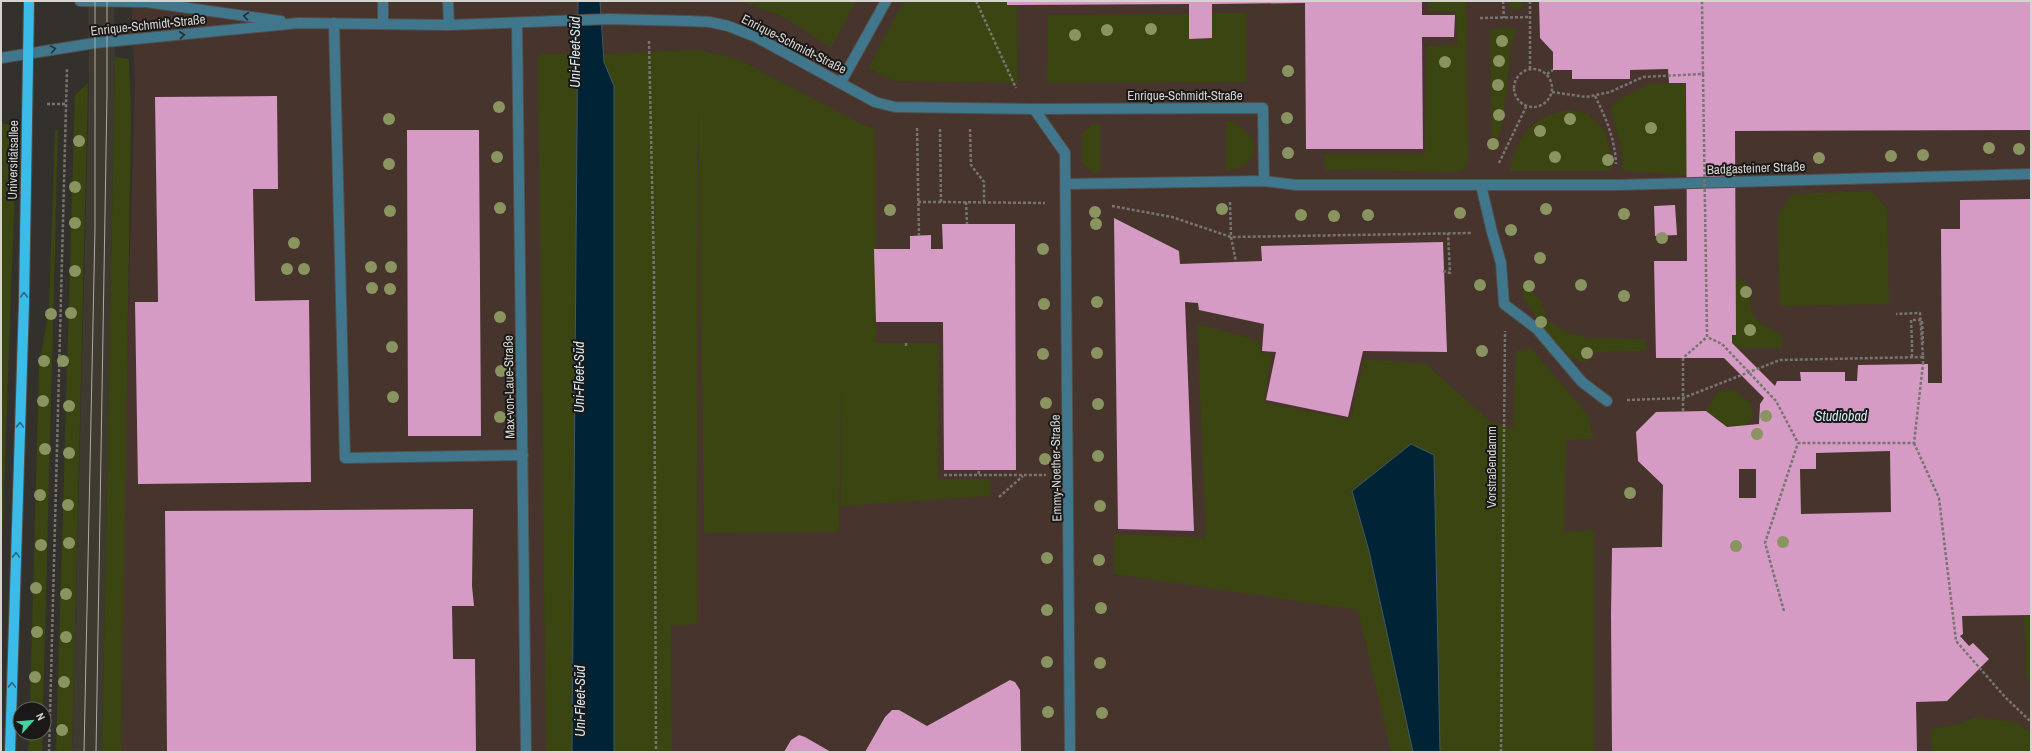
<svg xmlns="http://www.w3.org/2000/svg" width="2032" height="753" font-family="'Archivo Narrow',sans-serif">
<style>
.built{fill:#3f3a2f}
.education{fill:#47342d}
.green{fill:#3b4512}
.water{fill:#002436;stroke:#405964}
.building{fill:#d69bc4;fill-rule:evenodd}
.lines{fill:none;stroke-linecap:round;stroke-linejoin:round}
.minor-casing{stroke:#514e4a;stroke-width:12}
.major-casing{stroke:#514e4a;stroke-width:12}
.path{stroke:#777571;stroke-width:2.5;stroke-dasharray:3 2;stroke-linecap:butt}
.minor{stroke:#41778d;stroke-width:10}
.major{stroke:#3abbe8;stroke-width:10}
.tram{stroke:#acaba7;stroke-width:1}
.path-bridge{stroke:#777571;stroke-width:2.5;stroke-dasharray:3 2;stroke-linecap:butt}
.tree{fill:#899460}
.oneway{stroke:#243034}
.oneway2{stroke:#2a6a80}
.labels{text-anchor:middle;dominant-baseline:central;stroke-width:4;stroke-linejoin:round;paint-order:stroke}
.street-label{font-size:13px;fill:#d5d4d1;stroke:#1a1917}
.water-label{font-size:14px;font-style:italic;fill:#d5e7f1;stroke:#1a1917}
</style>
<rect width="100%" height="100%" fill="#34312c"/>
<path class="built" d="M88 1H114L115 57 102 752H72L89 89Z"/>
<path class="education" d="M131 1H2031V752H115L135 84Z"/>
<path class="green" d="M739 1H856L831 48 784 17Z
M904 1H1007V5H1017L1018 83 894 81 868 68Z
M1428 1H1466L1468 164 1464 170 1458 172 1325 170V154H1425L1426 46 1457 45 1456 12 1428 11Z
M1510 1H1523L1522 9 1511 10Z
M1212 13H1246V82L1047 83 1048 15 1189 14V39L1212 38Z
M1513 28 1517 30 1511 47 1503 119 1495 151H1492L1490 29Z
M698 50 738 59 861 124 875 128 876 343H939L938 479H990V496L841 506 842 360 839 532 704 533 698 93 697 624 671 626 672 752H614V86L604 62 603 54Z
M538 54H577L572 752H546Z
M115 57 129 59 131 122 121 752H102Z
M88 83 72 752H56L75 95Z
M1686 83 1687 175 1623 171 1621 148 1611 111 1613 104 1620 99 1649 84Z
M1568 110 1588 114 1605 130 1609 147 1611 171H1510C1515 137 1533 116 1568 110Z
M1226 120C1245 124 1268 149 1244 165 1239 168 1232 169 1226 170Z
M1 123 17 126 1 571Z
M1100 123V172L1093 173 1082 162V134L1092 124Z
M55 130H58L43 709H30L39 367 49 308Z
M1871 191 1887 208 1889 304 1780 306 1778 215 1792 194Z
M1736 278 1748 283C1752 320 1749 317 1782 335L1781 348H1737L1732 343V335H1736Z
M1521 283 1541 300 1547 320 1565 332 1589 338 1645 339V351L1592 352 1586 363 1572 359 1546 332 1524 298Z
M1197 324 1258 340 1261 353 1272 354 1264 402 1351 420 1364 359 1426 364 1491 422 1513 429 1516 351 1531 348 1588 415 1594 439 1566 440 1564 532 1594 530V752H1391L1358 610 1114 574V534L1206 538Z
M1718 390 1735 391 1751 403 1753 417 1744 426 1727 427 1706 411Z
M2024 615H2031V687L2026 673Z
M1977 717 2015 722 2031 733V752H1932L1931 729 1959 724Z
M29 733H43L42 752H28Z"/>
<path class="water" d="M578 1H600L604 62 614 86V752H572Z
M1411 444 1434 455 1440 752H1413L1369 551 1352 491Z"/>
<path class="building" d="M1007 1H1422V15H1455L1454 37H1422L1423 149H1306L1305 3 1212 4V38L1189 39V4L1007 5Z
M1539 1H2031V130L1735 131 1736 335H1732V343L1775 386 1777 381H1801L1800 372H1845V381H1857L1858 365 1923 364H1928V383H1942L1941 229H1960V200L2031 199V615L1962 616 1963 634 1960 636 1969 646 1973 643 1989 659 1947 701 1916 702 1917 752H1612L1611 614 1612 548 1662 547 1663 485 1638 461 1636 432 1656 412 1706 411 1727 427 1759 424 1760 404 1764 398 1724 358H1656L1654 261H1687L1686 83H1669L1668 69 1630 70V79H1572V70H1553V52L1540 38ZM1890 451 1891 512 1801 514 1800 469H1816V453ZM1739 469H1756V498H1739Z
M277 96 278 189H253L255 301 309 300 311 482 138 484 135 302H158L155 97Z
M407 130H479L481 436H408Z
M1675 205 1677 235 1655 236 1654 206Z
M1114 218 1179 251 1180 264 1262 261 1261 246 1443 242 1447 352 1363 351 1348 417 1266 400 1276 352 1262 351 1264 324 1199 310 1198 303 1185 302 1194 531 1118 529Z
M942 224H1015L1016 470H944L943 322H876L874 249H910V236L931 235V249H943Z
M473 509 472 586 474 606H452L453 659H475L476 752H167L165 511Z
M1010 680 1015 682 1020 690 1021 752H865L885 717 892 710H899L927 726Z
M799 735 805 737 831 752H784L791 740Z"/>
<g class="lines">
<g class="minor-casing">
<path id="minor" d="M80 1 146 2 281 21
M383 1V23
M448 1 449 25
M334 23 345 458 523 455
M517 23 526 752
M1 58 95 43 299 23 449 25 609 19 688 21 710 22 728 26 756 37 875 102 895 107 1034 109 1065 153 1070 752
M841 82 886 1
M1034 109 1263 108 1264 181
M1066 184 1264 181 1296 185H1617L2031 174
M1481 185 1492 232 1501 263 1504 304 1537 329 1582 382 1607 401"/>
</g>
<g class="major-casing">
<path id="major" d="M10 752 24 302 29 1"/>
</g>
<path class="path" d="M976 1 1016 88
M1503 1 1504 18
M1530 1V68
M1480 18 1530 17
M649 41 654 274 656 752
M1514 88a19 19 0 1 1 38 0a19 19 0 1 1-38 0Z
M1547 74 1553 70
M1552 92 1586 97 1610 92 1643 77 1703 74 1702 1
M1595 96C1606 118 1615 139 1616 164
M47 104H65
M917 128 919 236
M940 129 941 202 1045 203
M970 129 971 165 984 182V202
M1499 163 1526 107
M918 202H941
M966 202 967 224
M1230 202 1231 237 1236 262
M1112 206 1172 217 1231 237 1471 233
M1443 271 1450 273 1448 233
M906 343V348
M1923 356V364
M1912 357V343
M1627 400 1683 398 1780 360 1923 357 1920 313 1896 314
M1683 411V358L1707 337
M1914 443 1939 498 1956 641 2005 697 2031 722
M979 471 978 475H1046
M944 475H978
M999 497 1023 476
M1784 611 1765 543 1798 443
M49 752 67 69
M1501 752 1505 331"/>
<use href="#minor" class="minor"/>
<use href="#major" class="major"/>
<path class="tram" d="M84 752 95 227V1
M96 752 107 94V1"/>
<path class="path-bridge" d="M1703 74 1707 337 1722 344 1776 401 1798 443H1914L1923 364
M1912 343 1911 320H1922L1923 343"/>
</g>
<g class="tree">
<circle cx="1151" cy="29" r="6"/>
<circle cx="1107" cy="30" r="6"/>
<circle cx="1075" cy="35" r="6"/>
<circle cx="1502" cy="41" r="6"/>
<circle cx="1499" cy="61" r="6"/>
<circle cx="1445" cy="62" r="6"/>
<circle cx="1288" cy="71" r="6"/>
<circle cx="1498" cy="85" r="6"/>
<circle cx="499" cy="107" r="6"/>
<circle cx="1499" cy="115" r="6"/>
<circle cx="1287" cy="118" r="6"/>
<circle cx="389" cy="119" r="6"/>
<circle cx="1570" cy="119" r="6"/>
<circle cx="1651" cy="128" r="6"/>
<circle cx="1540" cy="131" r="6"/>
<circle cx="79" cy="141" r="6"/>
<circle cx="1493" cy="144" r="6"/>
<circle cx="1989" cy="148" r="6"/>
<circle cx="2019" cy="149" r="6"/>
<circle cx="1288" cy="153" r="6"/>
<circle cx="1923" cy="155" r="6"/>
<circle cx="1891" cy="156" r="6"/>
<circle cx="497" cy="157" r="6"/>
<circle cx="1555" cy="157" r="6"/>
<circle cx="1819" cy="158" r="6"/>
<circle cx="1608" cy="160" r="6"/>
<circle cx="389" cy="164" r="6"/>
<circle cx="75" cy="187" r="6"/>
<circle cx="500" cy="208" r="6"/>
<circle cx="1222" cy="209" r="6"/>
<circle cx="1546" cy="209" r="6"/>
<circle cx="890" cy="210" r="6"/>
<circle cx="390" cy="211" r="6"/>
<circle cx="1095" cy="212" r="6"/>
<circle cx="1460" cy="213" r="6"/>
<circle cx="1624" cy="214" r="6"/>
<circle cx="1301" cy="215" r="6"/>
<circle cx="1368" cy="215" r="6"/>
<circle cx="1334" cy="216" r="6"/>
<circle cx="75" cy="223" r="6"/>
<circle cx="1096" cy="224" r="6"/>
<circle cx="1511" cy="230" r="6"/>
<circle cx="1662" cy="238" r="6"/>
<circle cx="294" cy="243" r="6"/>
<circle cx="1043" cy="249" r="6"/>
<circle cx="1540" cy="258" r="6"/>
<circle cx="371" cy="267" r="6"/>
<circle cx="391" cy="267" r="6"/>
<circle cx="287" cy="269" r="6"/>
<circle cx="304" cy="269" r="6"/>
<circle cx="75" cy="271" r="6"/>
<circle cx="1480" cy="285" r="6"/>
<circle cx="1581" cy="285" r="6"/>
<circle cx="1529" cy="286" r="6"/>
<circle cx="372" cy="288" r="6"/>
<circle cx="390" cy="289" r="6"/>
<circle cx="1746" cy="292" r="6"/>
<circle cx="1624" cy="296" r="6"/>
<circle cx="1097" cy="302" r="6"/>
<circle cx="1044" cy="304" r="6"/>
<circle cx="71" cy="313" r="6"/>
<circle cx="51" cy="314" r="6"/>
<circle cx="500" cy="317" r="6"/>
<circle cx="1541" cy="322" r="6"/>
<circle cx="1750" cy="330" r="6"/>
<circle cx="392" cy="347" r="6"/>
<circle cx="1482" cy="351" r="6"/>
<circle cx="1097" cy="353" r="6"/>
<circle cx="1587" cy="353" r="6"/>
<circle cx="1043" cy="354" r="6"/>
<circle cx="44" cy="361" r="6"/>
<circle cx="63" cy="361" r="6"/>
<circle cx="501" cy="371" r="6"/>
<circle cx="393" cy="397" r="6"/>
<circle cx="43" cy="401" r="6"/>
<circle cx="1046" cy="403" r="6"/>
<circle cx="1098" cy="404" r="6"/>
<circle cx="69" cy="406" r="6"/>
<circle cx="1766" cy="416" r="6"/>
<circle cx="500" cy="417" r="6"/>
<circle cx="1757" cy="434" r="6"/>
<circle cx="45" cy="449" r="6"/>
<circle cx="69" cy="453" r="6"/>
<circle cx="1098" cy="456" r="6"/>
<circle cx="1045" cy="459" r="6"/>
<circle cx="1630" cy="493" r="6"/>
<circle cx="40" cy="495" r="6"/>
<circle cx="68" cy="505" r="6"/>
<circle cx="1100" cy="506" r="6"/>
<circle cx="1783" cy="542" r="6"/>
<circle cx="69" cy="543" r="6"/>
<circle cx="41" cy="545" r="6"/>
<circle cx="1736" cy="546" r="6"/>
<circle cx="1047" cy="558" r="6"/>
<circle cx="1099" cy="560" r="6"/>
<circle cx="36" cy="588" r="6"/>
<circle cx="66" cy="594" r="6"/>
<circle cx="1101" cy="608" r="6"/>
<circle cx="1047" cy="610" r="6"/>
<circle cx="37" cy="632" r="6"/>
<circle cx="66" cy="637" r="6"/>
<circle cx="1047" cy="662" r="6"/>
<circle cx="1100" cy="663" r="6"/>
<circle cx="35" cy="677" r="6"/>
<circle cx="64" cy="682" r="6"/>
<circle cx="1048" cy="712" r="6"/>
<circle cx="1102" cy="713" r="6"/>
<circle cx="62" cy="730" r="6"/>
</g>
<defs><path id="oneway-chevron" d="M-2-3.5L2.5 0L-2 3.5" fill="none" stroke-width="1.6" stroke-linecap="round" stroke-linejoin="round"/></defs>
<g class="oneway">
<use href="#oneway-chevron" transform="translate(246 16) rotate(-173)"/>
<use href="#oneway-chevron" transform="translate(182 35) rotate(-6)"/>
<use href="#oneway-chevron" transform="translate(53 49) rotate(-10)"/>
</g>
<g class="oneway2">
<use href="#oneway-chevron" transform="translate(24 295) rotate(-89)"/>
<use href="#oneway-chevron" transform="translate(20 425) rotate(-88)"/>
<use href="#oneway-chevron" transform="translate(16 555) rotate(-88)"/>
<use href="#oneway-chevron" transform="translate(12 685) rotate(-88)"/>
</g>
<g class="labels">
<g class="street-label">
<text transform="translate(148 25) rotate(-6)">Enrique-Schmidt-Straße</text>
<text transform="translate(794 44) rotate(27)">Enrique-Schmidt-Straße</text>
<text x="1185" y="95">Enrique-Schmidt-Straße</text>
<text transform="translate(13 160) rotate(-89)">Universitätsallee</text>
<text transform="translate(1756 168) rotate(-2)">Badgasteiner Straße</text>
<text transform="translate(509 387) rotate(-91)">Max-von-Laue-Straße</text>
<text transform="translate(1491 467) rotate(-90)">Vorstraßendamm</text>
<text transform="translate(1056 468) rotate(-91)">Emmy-Noether-Straße</text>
</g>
<g class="water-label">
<text transform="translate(575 52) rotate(-90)">Uni-Fleet-Süd</text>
<text transform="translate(579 377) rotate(-90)">Uni-Fleet-Süd</text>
<text x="1841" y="416">Studiobad</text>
<text transform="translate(580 701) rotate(-90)">Uni-Fleet-Süd</text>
</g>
</g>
<rect width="2032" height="753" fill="none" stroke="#d5d4d1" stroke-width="4"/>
<g transform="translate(32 721) rotate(63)"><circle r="19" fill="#1a1917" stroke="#656461"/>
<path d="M0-3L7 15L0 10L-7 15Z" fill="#46d49e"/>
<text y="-6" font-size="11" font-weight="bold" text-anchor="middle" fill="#d5d4d1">N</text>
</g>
</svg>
